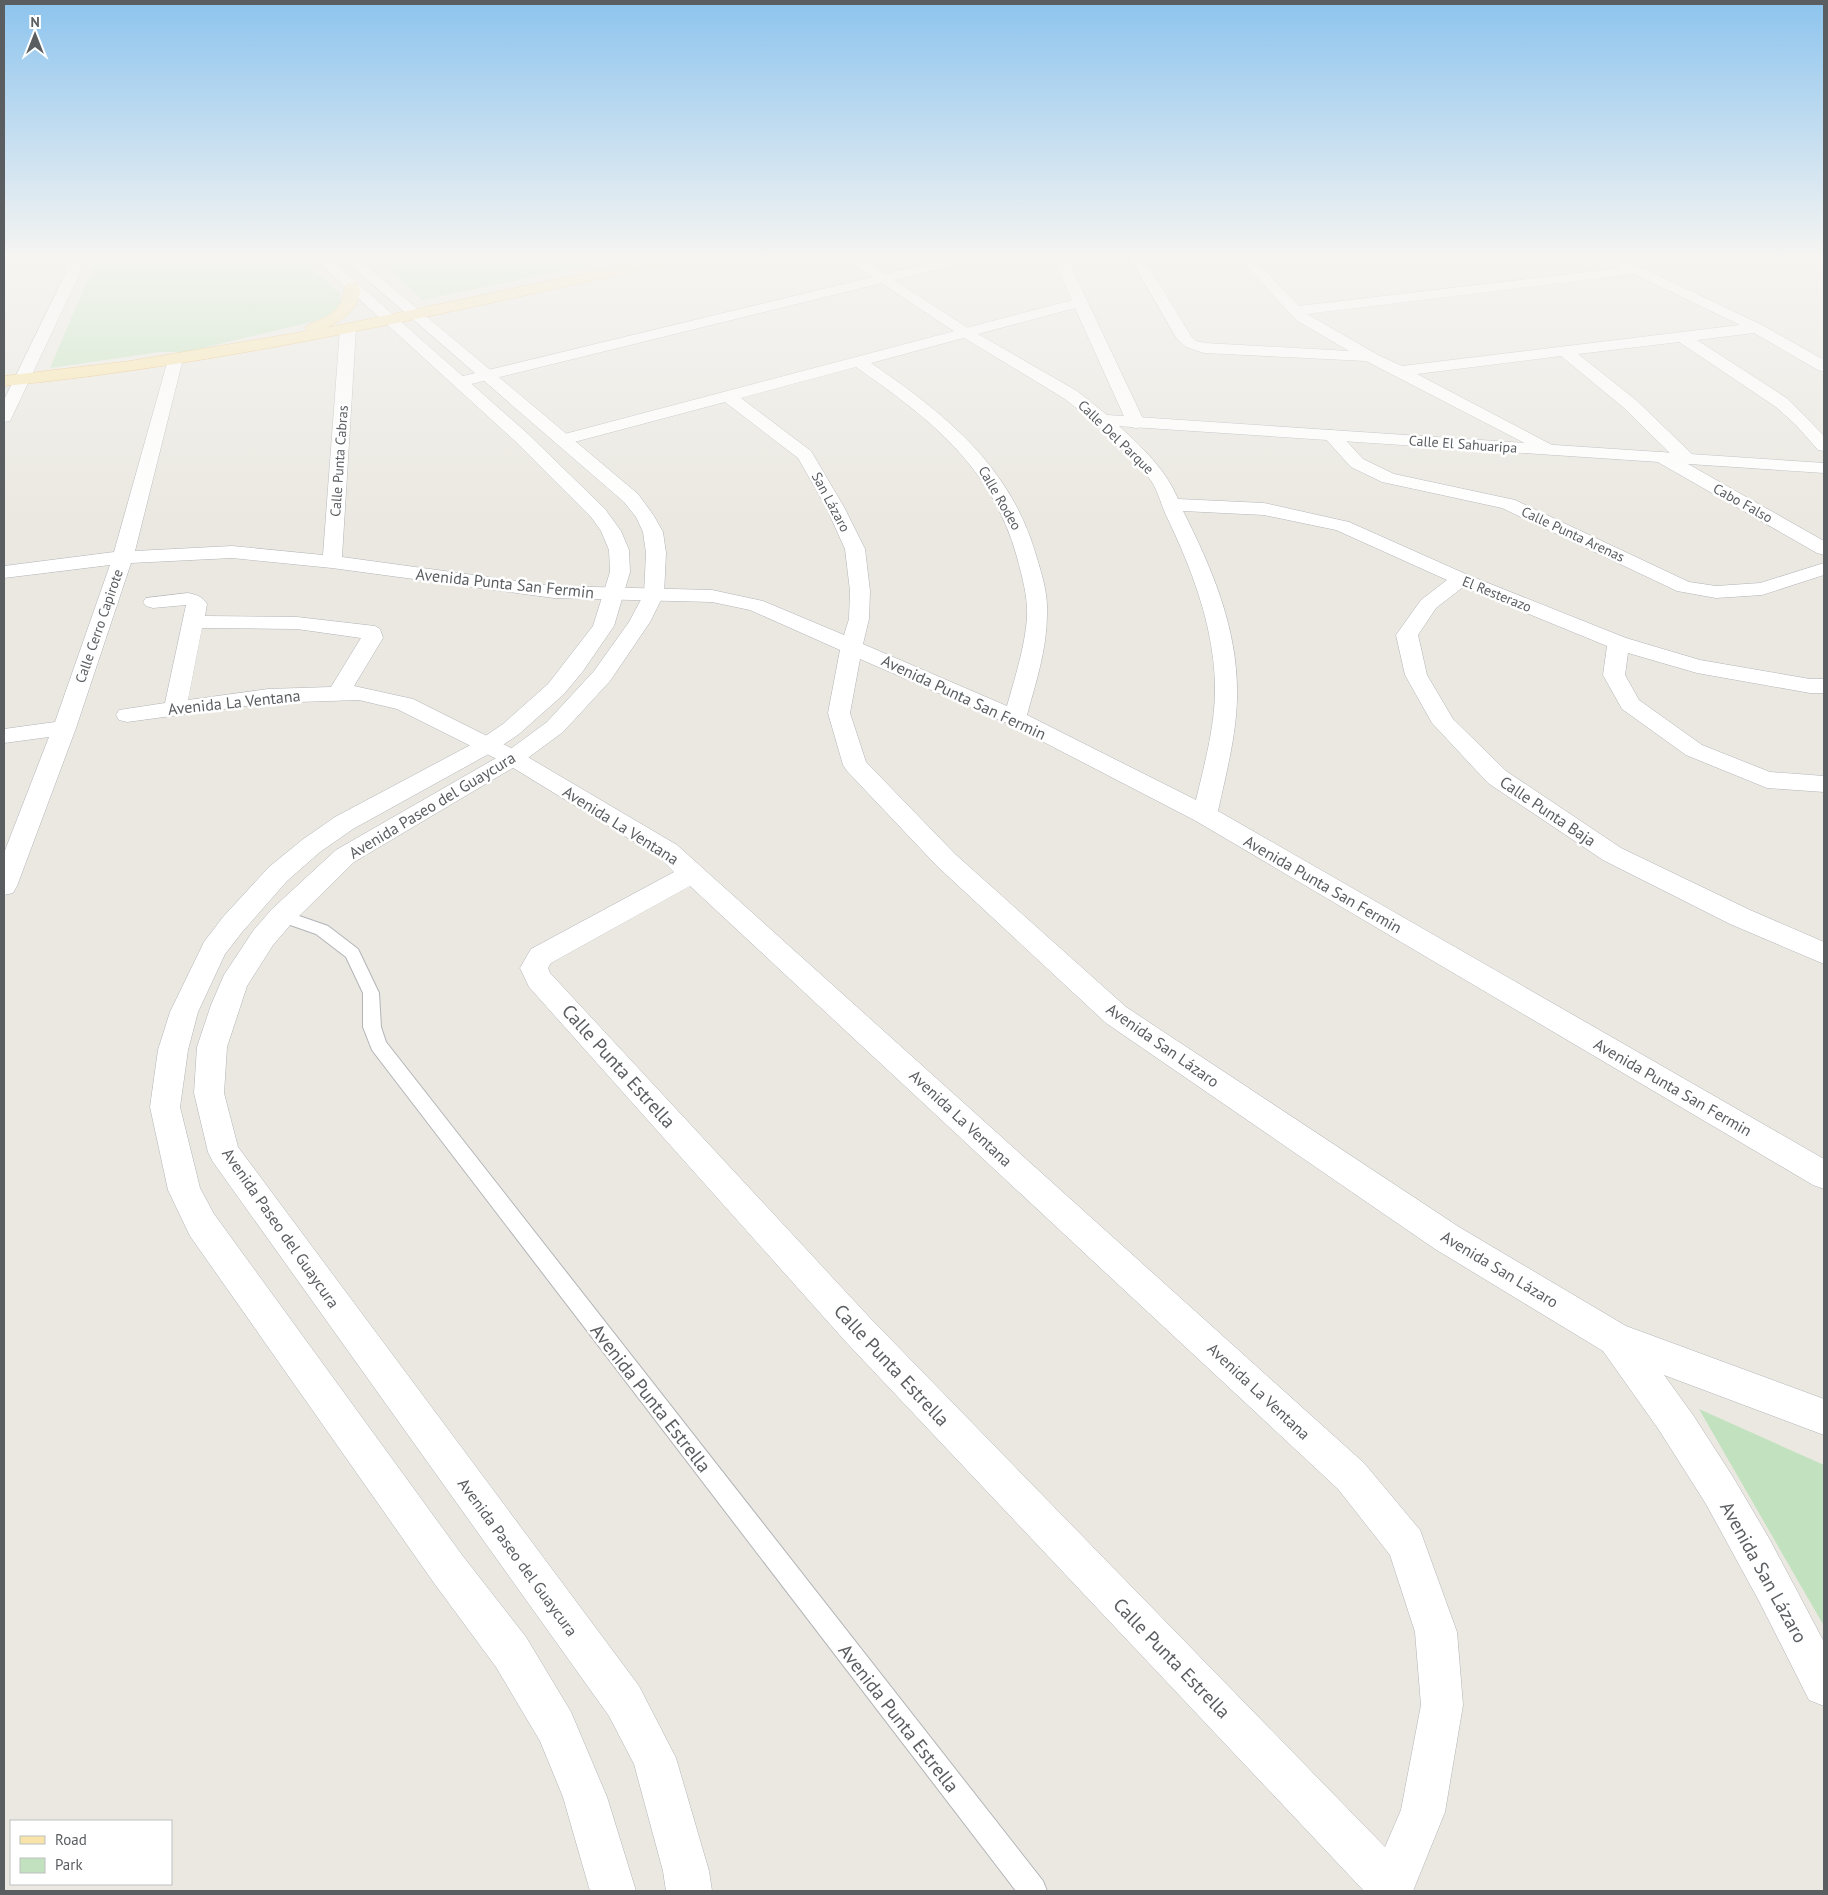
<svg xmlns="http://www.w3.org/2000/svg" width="1828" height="1895" font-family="'PT Sans',sans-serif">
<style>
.green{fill:#c2e2bf}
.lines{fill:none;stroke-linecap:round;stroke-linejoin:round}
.lane-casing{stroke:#b2b4b8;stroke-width:2}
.street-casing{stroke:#b2b4b8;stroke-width:1}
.secondary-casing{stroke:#b1b5b8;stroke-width:1}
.primary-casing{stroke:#e6b35f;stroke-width:1}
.lane{fill:#fff;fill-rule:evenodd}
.street{fill:#fff;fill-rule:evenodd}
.secondary{fill:#fff;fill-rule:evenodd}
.primary{fill:#f8e4a9;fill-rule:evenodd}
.labels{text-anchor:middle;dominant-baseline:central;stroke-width:5;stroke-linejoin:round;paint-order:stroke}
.far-street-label{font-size:14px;fill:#5a5e61;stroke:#fff}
.street-label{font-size:16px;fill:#5a5e61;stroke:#fff}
.near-street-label{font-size:19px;fill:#5a5e61;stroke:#fff}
</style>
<rect width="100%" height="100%" fill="#ebe8e1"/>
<path class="green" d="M97 258H300L340 293 341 304 329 315 316 321 186 352H160L50 368Z
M378 258H623L422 300Z
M1699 1409 1824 1465V1626Z"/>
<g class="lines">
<g class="lane-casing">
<path id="lane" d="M282 910 328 926 358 949 379 993 381 1027 386 1042 1043 1881 1047 1891H1016L372 1050 363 1027V993L346 957 316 934 276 920 274 916 276 912Z"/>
</g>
<g class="street-casing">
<path id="street" d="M73 258H87L12 417 10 421 4 422V400Z
M951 258H974L972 261 459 387 453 385 451 382 453 379 459 377Z
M1053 258H1067L1145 423 1142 427 1136 428 1130 427 1127 423 1075 308 871 363C945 414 1010 465 1036 555 1042 575 1048 593 1047 614 1047 649 1036 682 1027 715L1196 800C1205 762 1216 723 1215 683 1213 623 1191 567 1165 513 1160 501 1157 488 1149 478 1134 458 1115 441 1096 424L1093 420 1096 416H1108C1135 441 1164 465 1178 499L1264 503 1349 522 1468 575 1626 638 1700 660 1810 679H1824V693H1810L1697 673 1628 653 1625 675 1639 700 1702 745 1770 772 1824 776V792L1767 788 1686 755 1622 709 1603 675 1607 646 1463 587 1436 608 1418 635 1427 675 1453 719 1506 771 1621 848 1750 910 1824 942V964L1730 924 1603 860 1488 783 1432 723 1405 675 1396 635 1421 600 1447 580 1336 530 1264 515 1183 511C1213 570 1239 632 1237 699 1236 737 1226 774 1218 811L1824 1159V1189L1813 1185 1196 821 1007 723 860 659 850 713 866 762 955 854 1126 1007 1459 1227 1626 1326 1824 1399V1435L1664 1375 1693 1415 1733 1477 1770 1540 1824 1642V1706L1809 1700 1759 1601 1706 1504 1659 1430 1603 1351 1435 1249 1106 1023 937 866 847 771 843 765 828 713 840 650 750 610 712 602 554 598 332 568 232 558 131 563 76 728 17 886 13 893 4 895V853L49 737 4 743V729L55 722 110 565 4 578V566L114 552 169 356H181L183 359 135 551 232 546 323 555 340 329 343 326H353L356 329 342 557 554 586 712 590 763 601 844 635 849 619 850 591 845 549 826 507 798 458 725 402 563 445 557 444 554 440 557 436 1072 300ZM856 367C930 419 991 465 1017 557 1022 577 1028 596 1027 617 1025 647 1015 677 1007 706L863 644 869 619 870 591 865 549 844 507 811 451 741 398Z
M1130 258H1144L1191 336 1196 341 1205 343 1349 351 1296 320 1239 258H1253L1299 306 1620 268 1612 262 1619 258 1624 259 1762 325 1824 360V372L1818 370 1754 333 1697 340 1788 399 1824 436V451L1818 450 1796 425 1776 407 1679 342 1578 354 1636 400 1693 455 1696 459 1693 463 1688 464 1824 541V555L1817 553 1656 461 1653 457 1656 453 1662 452 1674 457 1624 408 1561 356 1417 374 1552 445 1555 449 1552 453 1546 454 1366 361 1204 353 1186 347 1177 339ZM1634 274 1740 325 1402 366 1378 355 1307 314Z
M1331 430 1337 431 1363 459 1394 474 1515 500 1689 582 1716 586 1760 583 1824 563V575L1762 595 1716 598 1677 591 1502 508 1382 482 1351 467 1322 435 1325 431Z
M188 593C197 595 202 596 207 604L205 616 297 617 375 626 380 629 383 638 354 686 413 699 521 753 677 845 1364 1463 1420 1530 1457 1632 1463 1705 1445 1812 1413 1891H1364L846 1342 529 987 520 968 531 949 674 872 659 857 505 763 397 709 359 700 268 703 127 722 119 720 116 715 119 710 165 703 186 605 153 608 146 606 143 602 146 598ZM202 628 297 629 361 638 331 687 268 689 188 700ZM690 886 1338 1489 1390 1555 1415 1632 1421 1705 1401 1810 1385 1847 870 1318 550 973 548 968 551 963Z"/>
</g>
<g class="secondary-casing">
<path id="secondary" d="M4 258H27L20 262 4 263Z
M314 258H329L527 433 605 509 621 531 629 550 630 572 614 626 583 671 564 694 519 734 494 751 353 829 320 852 287 881 243 931 225 954 198 1012 188 1050 180 1107 200 1188 214 1214 462 1555 526 1637 571 1712 607 1797 636 1891H590L563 1797 540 1741 496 1667 434 1583 190 1236 168 1190 150 1107 158 1050 170 1012 204 942 223 917 269 867 302 840 335 817 478 741 503 724 548 684 593 626 610 572 609 550 601 531 591 517 515 441Z
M342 258H357L638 494 654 516 663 532 666 553 664 594 650 622 610 681 563 732 521 763 354 862 292 923 273 945 247 986 227 1047 224 1093 238 1147 639 1686 676 1758 709 1871 712 1891H666L663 1871 634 1764 609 1716 213 1162 208 1152 194 1093 197 1047 211 1005 224 975 253 931 272 909 336 850 505 753 547 722 594 671 629 622 644 594 646 553 643 532 636 517 624 502Z
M844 258H860L971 330 1077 391 1107 415 1824 463V473L1102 425 1096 424 1065 399 961 336Z"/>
</g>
<g class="primary-casing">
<path id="primary" d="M658 258H683L676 262C454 311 231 364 4 386V376L130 361 308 331 305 328 308 325C331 315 342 312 345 285L347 282H357C369 302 341 322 326 328Z"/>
</g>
<use href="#lane" class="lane"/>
<use href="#street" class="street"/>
<use href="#secondary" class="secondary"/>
<use href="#primary" class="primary"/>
</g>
<linearGradient id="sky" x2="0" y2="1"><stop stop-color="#8dc4ee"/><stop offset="0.49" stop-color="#f6f5f2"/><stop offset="1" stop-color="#f6f5f2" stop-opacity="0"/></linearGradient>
<rect width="1828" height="523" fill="url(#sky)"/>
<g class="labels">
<g class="far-street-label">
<text transform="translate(1116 437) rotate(44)">Calle Del Parque</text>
<text transform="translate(1463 444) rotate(4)">Calle El Sahuaripa</text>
<text transform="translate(339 461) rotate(-86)">Calle Punta Cabras</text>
<text transform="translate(1000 498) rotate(60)">Calle Rodeo</text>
<text transform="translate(831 502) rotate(62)">San Lázaro</text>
<text transform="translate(1743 503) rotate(29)">Cabo Falso</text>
<text transform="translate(1573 534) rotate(25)">Calle Punta Arenas</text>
<text transform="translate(1497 594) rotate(22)">El Resterazo</text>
<text transform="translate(99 626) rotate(-71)">Calle Cerro Capirote</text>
</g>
<g class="street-label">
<text transform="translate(505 583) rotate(6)">Avenida Punta San Fermin</text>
<text transform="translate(964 697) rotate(25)">Avenida Punta San Fermin</text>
<text transform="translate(234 702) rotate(-6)">Avenida La Ventana</text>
<text transform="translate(432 805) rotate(-31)">Avenida Paseo del Guaycura</text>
<text transform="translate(1548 811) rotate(34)">Calle Punta Baja</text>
<text transform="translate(621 825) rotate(32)">Avenida La Ventana</text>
<text transform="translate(1323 884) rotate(30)">Avenida Punta San Fermin</text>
<text transform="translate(1163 1045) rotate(35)">Avenida San Lázaro</text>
<text transform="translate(1673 1087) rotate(30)">Avenida Punta San Fermin</text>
<text transform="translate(961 1118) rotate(43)">Avenida La Ventana</text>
<text transform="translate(281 1228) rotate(55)">Avenida Paseo del Guaycura</text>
<text transform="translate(1500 1269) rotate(31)">Avenida San Lázaro</text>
<text transform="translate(1259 1391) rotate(43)">Avenida La Ventana</text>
<text transform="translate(518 1557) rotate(54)">Avenida Paseo del Guaycura</text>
</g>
<g class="near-street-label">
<text transform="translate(619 1066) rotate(48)">Calle Punta Estrella</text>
<text transform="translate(892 1365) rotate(47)">Calle Punta Estrella</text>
<text transform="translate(651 1398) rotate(52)">Avenida Punta Estrella</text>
<text transform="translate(1764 1572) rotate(61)">Avenida San Lázaro</text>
<text transform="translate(1172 1658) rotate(46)">Calle Punta Estrella</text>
<text transform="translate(899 1718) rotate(52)">Avenida Punta Estrella</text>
</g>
</g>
<rect width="1828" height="1895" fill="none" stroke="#5a5e61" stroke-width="10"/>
<rect x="10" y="1820" width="162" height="65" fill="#ffffff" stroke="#bdbfc0"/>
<rect x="20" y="1836" width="25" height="8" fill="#f8e4a9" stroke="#bdbfc0"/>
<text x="55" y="1845" font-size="15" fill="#5a5e61">Road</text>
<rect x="20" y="1858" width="25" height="15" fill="#c2e2bf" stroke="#bdbfc0"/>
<text x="55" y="1870" font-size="15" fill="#5a5e61">Park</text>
<g transform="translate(35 35)" stroke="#ffffff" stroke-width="4" paint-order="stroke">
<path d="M0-4L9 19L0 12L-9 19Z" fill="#5a5e61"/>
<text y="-8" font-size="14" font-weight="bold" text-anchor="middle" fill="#5a5e61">N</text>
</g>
</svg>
